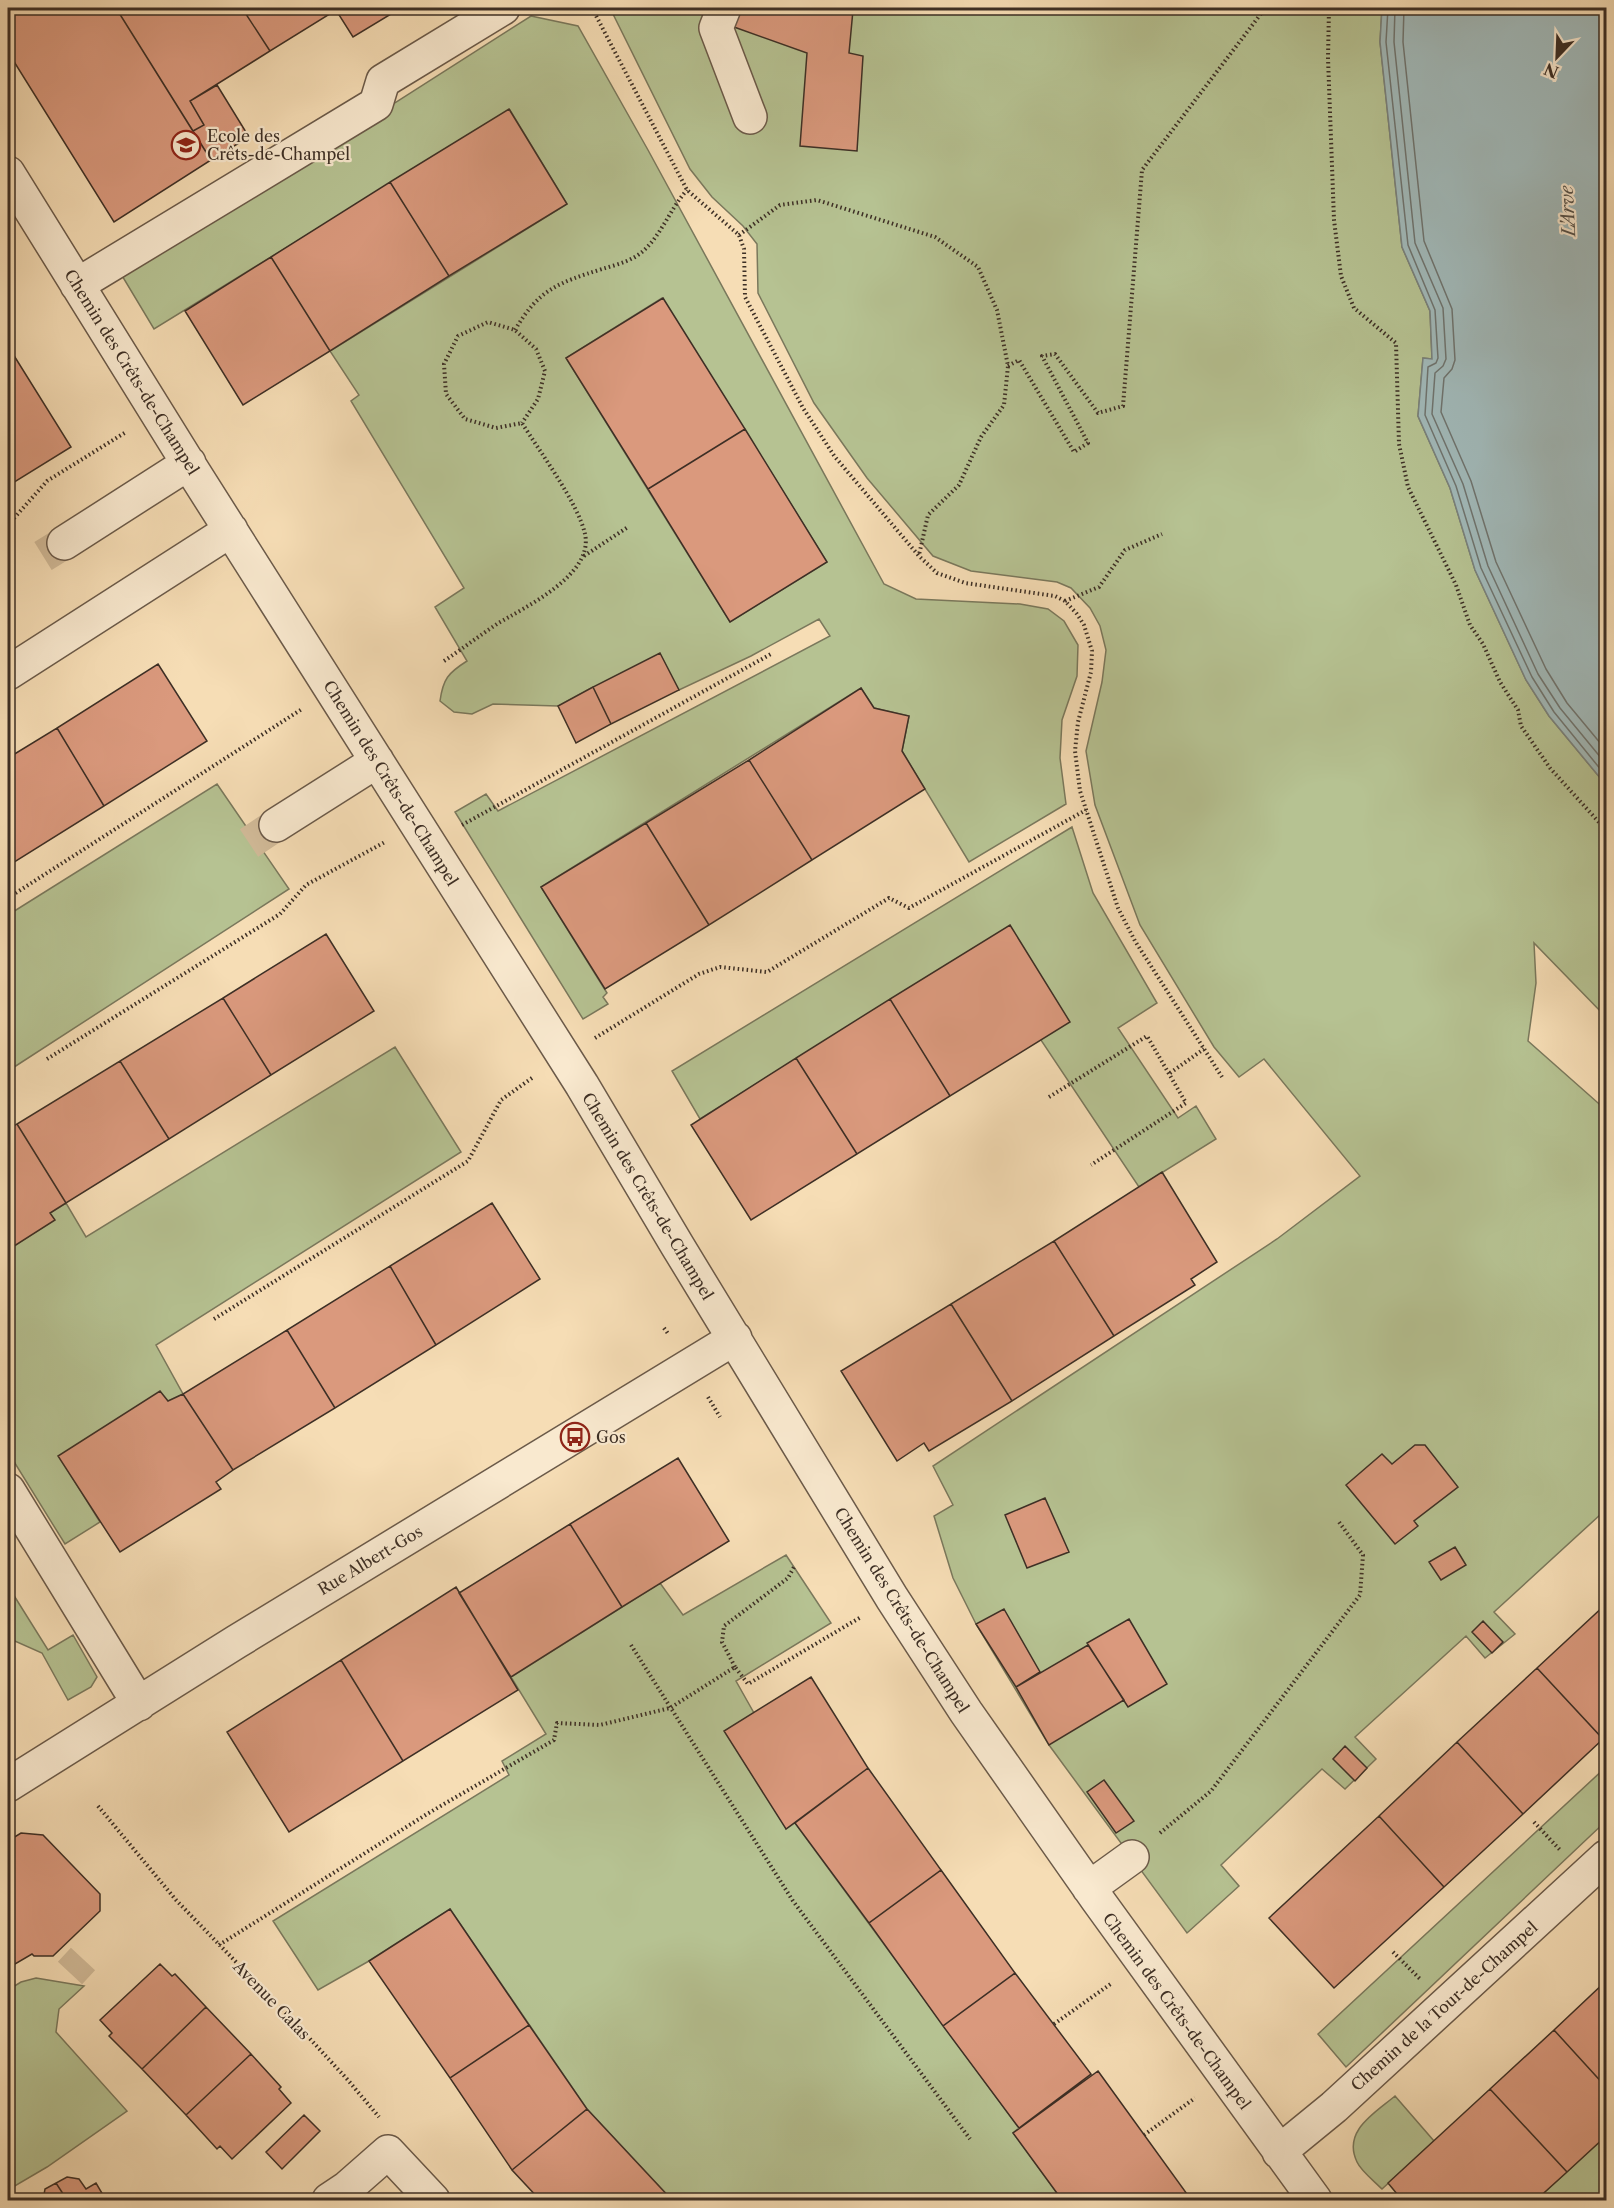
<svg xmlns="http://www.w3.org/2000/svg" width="1614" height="2208" font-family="'Libre Caslon Text',serif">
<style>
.green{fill:#b6c292;stroke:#7a785c;stroke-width:1.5;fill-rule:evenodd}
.water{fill:#a1b9b9;stroke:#79827e;stroke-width:1.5}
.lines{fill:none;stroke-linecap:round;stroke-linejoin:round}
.shore{stroke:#6f746f;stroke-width:1.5}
.building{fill:#da997d;stroke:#3d2f25;stroke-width:1.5}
.minor-tunnel{stroke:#d1ba98;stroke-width:33;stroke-dasharray:33 16;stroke-linecap:butt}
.minor-casing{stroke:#6b5a49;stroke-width:36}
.path{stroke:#3d2f25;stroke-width:4;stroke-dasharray:1.5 3;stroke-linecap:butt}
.minor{stroke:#f9e9cf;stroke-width:33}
.labels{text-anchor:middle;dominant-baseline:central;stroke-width:4.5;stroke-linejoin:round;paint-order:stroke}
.poi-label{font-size:16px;fill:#3d2f25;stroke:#f9e9cf;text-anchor:start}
.street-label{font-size:16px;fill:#3d2f25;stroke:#f9e9cf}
.water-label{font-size:18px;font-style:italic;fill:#56524a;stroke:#f9e9cf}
</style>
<rect width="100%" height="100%" fill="#f6ddb5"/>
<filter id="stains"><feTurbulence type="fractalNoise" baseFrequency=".00333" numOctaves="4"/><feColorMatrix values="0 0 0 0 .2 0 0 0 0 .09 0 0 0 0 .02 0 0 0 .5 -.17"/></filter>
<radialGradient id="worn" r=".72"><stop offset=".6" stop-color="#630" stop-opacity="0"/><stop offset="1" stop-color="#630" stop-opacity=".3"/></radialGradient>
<path class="green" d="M610 8H1382L1380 42 1402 247 1430 311 1432 359 1423 358 1418 416 1450 488 1475 570 1526 680 1549 716 1606 785V1017L1534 943 1536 983 1528 1041 1606 1110V1520L1601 1514 1494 1612 1515 1634 1485 1658 1466 1636 1355 1737 1376 1759 1345 1789 1322 1769 1221 1865 1239 1886 1187 1933 1049 1745 976 1624 953 1578 934 1516 953 1505 933 1466 1277 1239 1360 1176 1264 1059 1239 1077 1214 1047 1140 925 1095 805 1086 751 1102 682 1106 650 1100 626 1090 608 1071 588 1057 582 971 571 933 556 867 478 814 403 758 293 757 244 743 226 712 197 690 169Z
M531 16 578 26 648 150 884 584 916 599 1020 604 1048 609 1064 621 1078 645 1077 676 1062 720 1060 758 1066 804 969 862 902 751 909 716 874 708 861 688 541 887 607 993 603 997 608 1004 583 1019 455 812 486 794 498 811 830 636 819 619 751 656 679 690 593 687 558 706 493 704 472 714 454 712 440 701C443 679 448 673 467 661L435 607 464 588 351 401 359 395 330 351 567 204 510 110 154 329 121 274 238 203ZM662 298 827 562 730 622 566 358Z
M217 784 289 889 8 1071V915Z
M1072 827 1093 893 1157 1003 1118 1028 1178 1118 1196 1106 1216 1139 1139 1187 1041 1040 796 1059 700 1119 672 1071Z
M395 1047 461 1152 156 1345 183 1394 59 1456 100 1522 65 1544 8 1452V1250L54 1220 50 1213 66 1203 86 1237Z
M786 1555 831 1623 736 1681 754 1713 786 1829 795 1823 1019 2128 1013 2133 1062 2200H672L587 2109 450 1909 369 1961 318 1990 273 1921 509 1775 502 1761 546 1734 511 1677 660 1583 683 1615Z
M8 1586 48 1650 73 1635 97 1677 91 1687 68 1700 42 1653 8 1638Z
M1606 1767V1821L1346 2067 1318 2034Z
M36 1978 84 1986 59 2009 56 2032 127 2111 47 2167 8 2190V1990L21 1982Z
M1395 2096 1434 2141 1382 2189C1374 2181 1361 2171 1357 2162 1342 2131 1375 2113 1395 2096Z
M1606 2136V2200H1536Z"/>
<path class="water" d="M1382 8H1606V785L1549 716 1526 680 1475 570 1450 488 1418 416 1423 358 1432 359 1430 311 1402 247 1380 42Z"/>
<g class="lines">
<path class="shore" d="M1388 8 1386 42 1408 245 1435 310 1438 358 1436 363 1428 367 1425 415 1456 486 1481 568 1532 677 1554 712 1606 776
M1395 8 1394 42 1415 243 1443 308 1446 359 1443 366 1435 373 1432 414 1463 484 1488 566 1538 674 1560 708 1606 764
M1404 8 1403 42 1424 241 1452 309 1455 360 1452 369 1444 378 1441 412 1471 481 1496 562 1546 669 1567 703 1606 750"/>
</g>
<path class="building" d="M8 8H116L211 160 114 222 8 52Z
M116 8H242L270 51 190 101 204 125 193 131Z
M242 8H401L353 37 336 10 270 51Z
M741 8H845L853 10 849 53 863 56 857 151 800 146 807 53 734 27Z
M217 85 249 137 211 160 193 131 204 125 190 101Z
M509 109 567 204 449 276 390 182Z
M390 182 449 276 330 351 271 257Z
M271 257 330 351 243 405 185 311Z
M663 298 745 429 648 489 566 358Z
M8 346 71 447 8 486Z
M745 429 827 562 730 622 648 489Z
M660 653 679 690 611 724 593 687Z
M158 664 207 741 104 806 57 728Z
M593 687 611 724 576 743 558 706Z
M861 688 874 708 909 716 902 751 925 789 812 860 749 760Z
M57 728 104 806 8 866V758Z
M749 760 812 860 709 925 646 823Z
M646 823 709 925 605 989 541 887Z
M1010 925 1070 1022 950 1096 890 999Z
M326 934 374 1011 271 1075 223 998Z
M223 998 271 1075 169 1139 120 1061Z
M890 999 950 1096 857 1154 796 1058Z
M796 1058 857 1154 751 1220 691 1125Z
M120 1061 169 1139 66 1203 17 1124Z
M17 1124 66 1203 50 1213 55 1220 8 1250V1130Z
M1162 1172 1217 1262 1191 1279 1195 1285 1114 1336 1054 1241Z
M492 1203 540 1279 436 1345 390 1266Z
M1054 1241 1114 1336 1012 1401 951 1304Z
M390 1266 436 1345 335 1408 287 1330Z
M951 1304 1012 1401 929 1451 924 1443 897 1461 841 1371Z
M287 1330 335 1408 233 1470 183 1394Z
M160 1391 168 1401 183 1394 233 1470 216 1482 221 1489 120 1552 58 1456Z
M1415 1445H1425L1458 1487 1414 1521 1418 1526 1395 1544 1346 1485 1382 1454 1392 1464Z
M678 1458 729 1541 622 1607 570 1524Z
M1045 1498 1069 1552 1027 1568 1005 1515Z
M570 1524 622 1607 511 1677 459 1593Z
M1455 1547 1466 1565 1441 1580 1429 1562Z
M456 1587 518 1690 403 1761 341 1660Z
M1606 1604V1735L1603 1739 1537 1668Z
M1004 1609 1040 1672 1016 1687 976 1624Z
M1129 1619 1167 1684 1128 1707 1087 1643Z
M1483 1621 1503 1642 1492 1653 1472 1632Z
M1088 1645 1124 1700 1049 1745 1016 1687Z
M341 1660 403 1761 289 1832 227 1732Z
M1537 1668 1603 1739 1523 1814 1457 1742Z
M811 1677 868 1768 786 1829 724 1731Z
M1457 1742 1523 1814 1444 1887 1379 1816Z
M1345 1746 1367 1768 1355 1781 1333 1759Z
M868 1768 941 1870 869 1923 795 1823Z
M1104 1780 1134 1821 1116 1833 1087 1792Z
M1379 1816 1444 1887 1334 1988 1269 1918Z
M21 1833 43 1835 100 1894V1911L53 1956H34L32 1954 10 1967 8 1962V1841Z
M941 1870 1015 1973 943 2026 869 1923Z
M450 1909 529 2025 450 2078 369 1961Z
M160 1964 172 1976 175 1974 206 2007 142 2069 109 2036 112 2033 100 2020Z
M1015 1973 1091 2074 1019 2128 943 2026Z
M1606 1981V2087L1554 2030Z
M206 2007 251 2054 186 2115 142 2069Z
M529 2025 587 2109 512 2170 450 2078Z
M1554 2030 1606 2087V2136L1567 2172 1490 2089Z
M251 2054 281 2087 279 2089 291 2103 232 2159 220 2146 217 2149 186 2115Z
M1098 2071 1187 2194 1178 2200H1062L1013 2133Z
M1490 2089 1567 2172 1536 2200H1402L1388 2183Z
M587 2109 672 2200H540L512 2170Z
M304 2115 320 2131 282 2169 266 2152Z
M67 2177 79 2179 86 2189 96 2183 106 2200H67L56 2183Z
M56 2183 67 2200H43L45 2189Z"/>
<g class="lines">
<path class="minor-tunnel" d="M43 556 64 543
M249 843 276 825
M70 1973 83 1959"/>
<g class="minor-casing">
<path id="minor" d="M724 8 716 28 750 117
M8 173 193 471 582 1085 677 1245 892 1598 966 1712 1097 1899 1315 2200
M77 285 376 104 383 81 503 8
M64 543 189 463
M8 673 231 530
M276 825 377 761
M8 1490 139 1704
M8 1785 236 1642 735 1338
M1089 1888 1132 1857
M1279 2152 1334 2107 1606 1857
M329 2200 347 2188 388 2152 433 2200"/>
</g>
<path class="path" d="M592 8 687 190 739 235 744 249 745 297 803 408 835 457 919 556 937 573 965 583 1055 596 1065 601 1077 614 1084 625 1092 651 1091 672 1078 722 1075 751 1080 791 1118 908 1135 941 1222 1077
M1329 8 1328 58 1334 220 1341 276 1354 308 1396 343 1399 444 1408 487 1456 585 1470 625 1483 644 1500 682 1518 710 1521 726 1550 768 1606 830
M739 235 780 205 817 200 935 237 978 267 997 310 1008 366 1004 405 981 437 959 485 928 515 919 555
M515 330C539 289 558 283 602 269 612 266 624 263 633 258 658 245 668 211 687 190
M1008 366 1019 360 1074 452 1088 443 1042 356 1055 354 1098 413 1123 406 1142 170 1260 15 1264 8
M8 525 47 481 126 432
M584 556 628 527
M1065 601 1099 587 1125 550 1162 534
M444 661C462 649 479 636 497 624 525 607 594 575 585 534 578 503 540 452 522 423L496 428 465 419 446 394 444 364 458 336 488 322 515 330 536 349 545 371 538 399 522 423
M462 825 771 654
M8 898 302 709
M595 1038 699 974 720 967 767 972 889 898 909 908 1086 810
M47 1059 280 914 306 885 385 842
M1170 1073 1204 1049
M1049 1097 1147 1036 1186 1103 1091 1165
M214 1319 468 1161 501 1100 532 1078
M664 1328 669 1335
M708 1397 720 1417
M631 1645 793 1901 970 2139
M735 1667 722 1642 724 1626 788 1578 794 1567
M98 1806 176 1900 300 2028 347 2079 379 2117
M1534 1822 1560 1850
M1160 1833 1211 1791 1360 1595 1363 1555 1339 1522
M219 1945 427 1814 554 1740 557 1723 600 1725 670 1708 735 1667 748 1684 861 1617
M1393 1952 1420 1979
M1054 2024 1112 1983
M1144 2135 1195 2098"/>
<use href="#minor" class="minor"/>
</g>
<defs>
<g id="school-ring" transform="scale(1.5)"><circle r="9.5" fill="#f9e9cf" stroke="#8f2418" stroke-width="1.5"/><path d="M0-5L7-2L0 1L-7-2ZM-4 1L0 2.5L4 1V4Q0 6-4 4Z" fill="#8f2418"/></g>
<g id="bus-ring" transform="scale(1.5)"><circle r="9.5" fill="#f9e9cf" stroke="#8f2418" stroke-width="1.5"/><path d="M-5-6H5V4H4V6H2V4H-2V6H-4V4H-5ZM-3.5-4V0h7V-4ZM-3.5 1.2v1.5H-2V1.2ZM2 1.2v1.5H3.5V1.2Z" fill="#8f2418"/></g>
</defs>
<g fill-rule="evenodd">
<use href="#school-ring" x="186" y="145"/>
<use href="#bus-ring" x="575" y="1437"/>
</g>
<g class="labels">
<g class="poi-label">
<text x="207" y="136">Ecole des<tspan x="207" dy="18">Crêts-de-Champel</tspan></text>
<text x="596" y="1437">Gos</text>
</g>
<g class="street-label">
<text transform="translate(132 372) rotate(58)">Chemin des Crêts-de-Champel</text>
<text transform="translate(391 783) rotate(58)">Chemin des Crêts-de-Champel</text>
<text transform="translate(648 1196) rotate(59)">Chemin des Crêts-de-Champel</text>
<text transform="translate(370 1560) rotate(-31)">Rue Albert-Gos</text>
<text transform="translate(902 1610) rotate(58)">Chemin des Crêts-de-Champel</text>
<text transform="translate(272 2000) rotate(46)">Avenue Calas</text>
<text transform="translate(1444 2006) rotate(-42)">Chemin de la Tour-de-Champel</text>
<text transform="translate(1177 2011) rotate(54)">Chemin des Crêts-de-Champel</text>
</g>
<g class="water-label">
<text transform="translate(1568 211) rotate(-93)">L'Arve</text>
</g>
</g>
<rect width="1614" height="2208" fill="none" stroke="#f6ddb5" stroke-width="30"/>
<rect x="9" y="9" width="1596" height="2190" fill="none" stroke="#3d2f25" stroke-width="3"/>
<rect x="15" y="15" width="1584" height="2178" fill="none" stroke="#3d2f25" stroke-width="1.5"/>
<g transform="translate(1557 57) rotate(203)" stroke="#f9e9cf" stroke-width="4.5" paint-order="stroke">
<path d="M0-4.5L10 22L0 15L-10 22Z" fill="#3d2f25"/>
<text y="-9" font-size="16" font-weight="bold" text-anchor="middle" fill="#3d2f25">N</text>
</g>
<rect width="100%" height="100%" filter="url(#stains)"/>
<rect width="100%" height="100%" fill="url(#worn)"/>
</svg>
